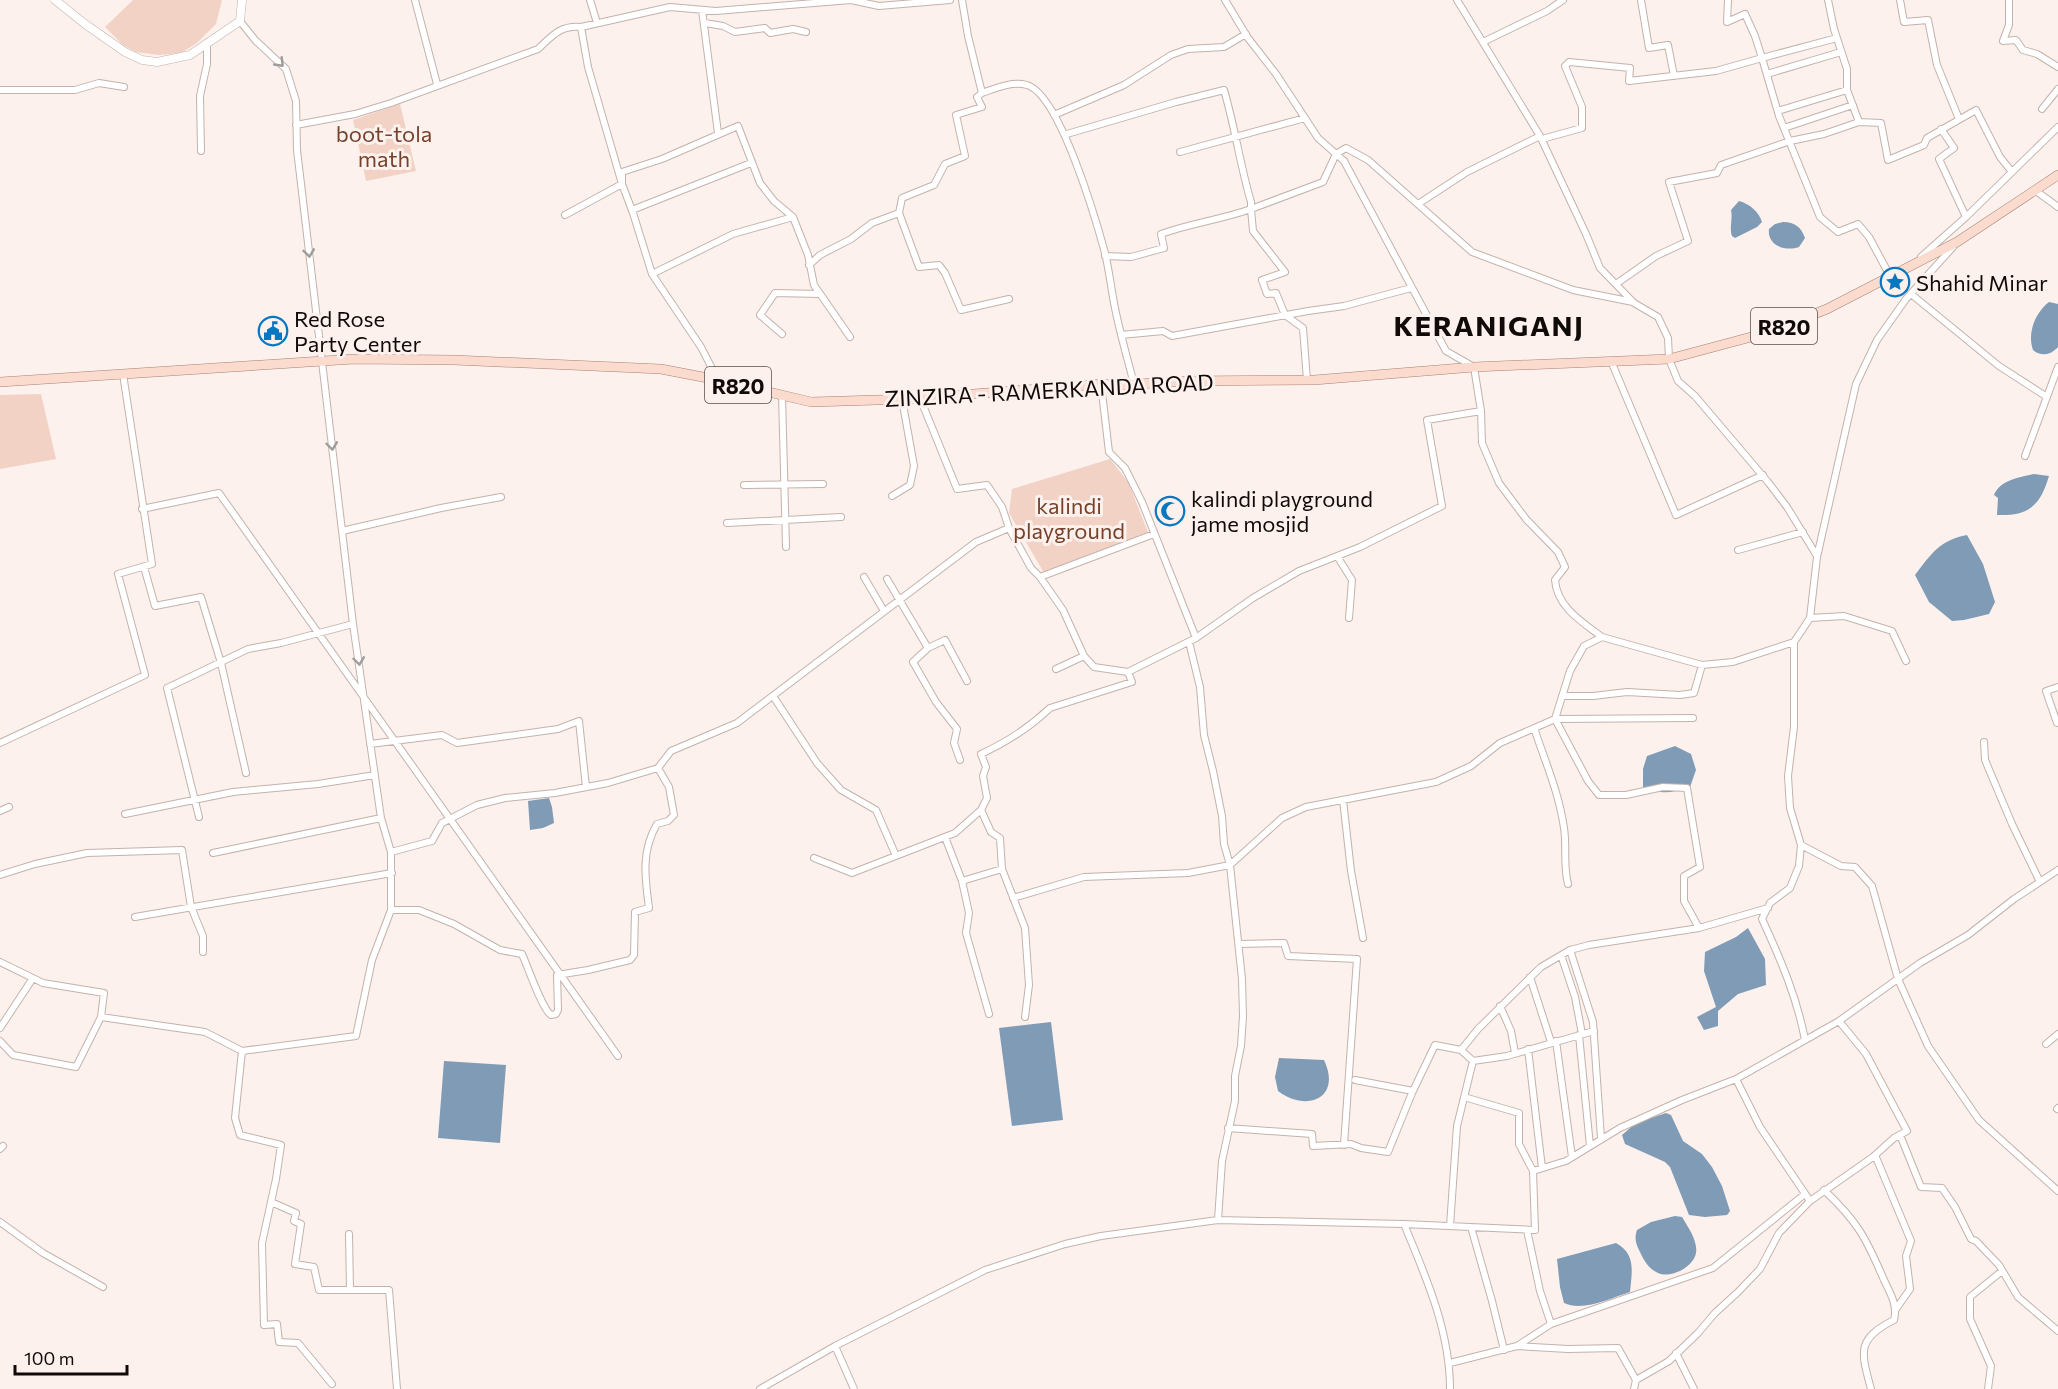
<svg xmlns="http://www.w3.org/2000/svg" width="2058" height="1389" font-family="Commissioner,sans-serif">
<style>
.green{fill:#f2d2c5}
.water{fill:#7f9bb5}
.lines{fill:none;stroke-linecap:round;stroke-linejoin:round}
.minor-casing{stroke:#c4b2ab;stroke-width:8}
.tertiary-casing{stroke:#c4b2ab;stroke-width:9}
.primary-casing{stroke:#a68274;stroke-width:10}
.minor{stroke:#fff;stroke-width:6}
.tertiary{stroke:#fff;stroke-width:8}
.primary{stroke:#fadbce;stroke-width:9}
.oneway{stroke:#9f9d9c}
.labels{text-anchor:middle;dominant-baseline:central;stroke-width:6;stroke-linejoin:round;paint-order:stroke}
.shield{fill:#fcf1ed;stroke:#574f4d;stroke-width:1.5}
.shield-label{font-size:21px;font-weight:bold;fill:#100a08}
.park-label{font-size:22px;fill:#76422b;stroke:#fcf1ed}
.poi-label{font-size:22px;fill:#100a08;stroke:#fcf1ed;text-anchor:start}
.street-label{font-size:22px;fill:#100a08;stroke:#fcf1ed}
.district-label{font-size:28px;font-weight:bold;letter-spacing:1.5px;fill:#100a08;stroke:#fcf1ed}
</style>
<rect width="100%" height="100%" fill="#fcf1ed"/>
<path class="green" d="M133 0H222L216 24 197 43 181 53 159 55 136 52 123 45 105 27Z
M400 104 416 171 366 181 353 120Z
M41 394 56 459 0 469V395Z
M1110 459 1128 482 1148 532 1044 573 1009 513 1012 489Z"/>
<path class="water" d="M1739 201C1750 204 1759 212 1762 222L1757 227 1735 238 1732 236C1729 228 1733 219 1731 210Z
M1783 222C1795 222 1801 227 1805 238L1799 247C1785 252 1767 245 1769 229L1775 224Z
M2049 302 2058 304V347C2051 355 2041 357 2033 350 2027 333 2035 313 2049 302Z
M2034 474 2049 476C2040 506 2029 516 1997 515L1998 498 1994 495C2000 480 2020 477 2034 474Z
M1967 535 1983 564 1995 602 1989 614 1964 620 1952 621 1929 602 1915 575C1931 554 1940 540 1967 535Z
M1675 746 1691 754 1696 770 1690 787C1673 793 1659 795 1643 787V769L1647 756Z
M549 798 552 807 554 823 543 828 530 830 528 801Z
M1748 928 1765 959 1766 985 1738 994 1718 1011V1026L1704 1030 1697 1017 1716 1007 1704 971 1705 952 1736 937Z
M1051 1022 1063 1120 1012 1126 999 1028Z
M1279 1058 1324 1060C1342 1098 1307 1113 1278 1091L1275 1077Z
M444 1061 506 1065 500 1143 438 1138Z
M1666 1113 1671 1115 1683 1141 1702 1154 1712 1167 1722 1186 1730 1211 1727 1215 1705 1217 1689 1215 1670 1167 1665 1162 1625 1144 1622 1135 1636 1123Z
M1675 1216 1682 1217C1688 1227 1698 1241 1696 1253 1694 1266 1672 1279 1658 1273 1649 1269 1644 1261 1640 1252 1636 1244 1634 1239 1637 1230L1651 1222Z
M1616 1243C1636 1254 1632 1271 1630 1292 1611 1298 1583 1312 1564 1303L1560 1287 1557 1259Z"/>
<g class="lines">
<g class="minor-casing">
<path id="minor" d="M415 0 437 84
M590 0 597 23
M962 0 968 36 982 93C996 88 1012 81 1027 85 1060 95 1096 220 1105 253 1109 270 1111 287 1114 303 1119 330 1127 357 1134 384
M1457 0 1540 136 1586 234 1600 268 1634 303 1658 317 1668 338 1669 359 1678 381 1695 396 1768 482 1787 507 1817 556
M1641 0 1649 48 1668 45 1674 76
M1728 0 1727 22 1745 14 1755 36 1762 58 1837 38
M1900 0 1904 22 1928 20 1937 65 1959 119
M2009 0V25L2003 41 2016 40 2023 50 2037 54 2058 67
M702 10 718 133
M240 21 255 40 286 69 296 101 297 150 353 624 381 818 391 852V910L372 960 356 1036 242 1051 235 1118 240 1135 281 1145 276 1179 262 1243 264 1325 277 1324 279 1342 298 1343 332 1384
M705 23 723 26 735 32 765 28 770 33 793 29 806 32
M1483 42 1547 11 1563 0
M1767 74 1841 52
M0 90H75L99 83 124 87
M2042 109 2058 89
M1778 111 1847 90
M1054 115 1124 85 1171 55 1188 49 1224 47 1246 34
M1859 122 1881 123 1888 160 1924 145 1927 138 1976 110 2000 157 2012 172
M296 125 355 114 391 103 538 49C552 36 560 25 581 27
M1784 128 1853 105
M1941 129 1954 148 1939 159 1966 217
M1067 134 1176 102 1224 90C1235 127 1240 165 1251 202V209C1220 220 1191 223 1161 234L1164 248 1131 257 1105 256
M1542 139 1582 128V107L1565 66 1569 62 1630 68 1629 81 1716 71 1762 58 1779 116 1820 217 1838 232 1858 224 1869 237 1890 276
M201 151 200 96 207 64V43
M1180 152 1305 118
M2036 191 2058 207
M1418 204 1467 172 1540 136
M632 210 751 163
M899 213 919 267 939 265 945 273 961 310 1009 299
M565 215 622 184V172L662 159 738 126 760 183 774 201 793 217
M1921 257 1966 217 2058 127
M809 265 820 255 851 239 872 223 899 213 902 198 934 185 945 164 965 156 956 115 982 107 977 97 982 93
M652 274 733 234 793 217 808 255 814 285 850 337
M1616 284 1656 256 1688 241 1669 182 1717 173 1721 165 1790 141 1824 134 1859 122 1847 90V69L1834 29 1828 0
M1911 294 1999 366 2047 397
M782 334 760 315 775 293 820 294
M1121 335 1163 331 1172 336 1308 311 1344 306 1411 288
M1611 361 1676 515 1763 475
M718 380 701 347 652 274 633 213 622 184 588 67 581 27 670 7 716 11 851 0 879 6 950 0
M1307 380 1303 328 1285 315 1276 293 1267 294 1262 280 1285 272 1253 231 1251 209 1323 182 1336 154 1346 148 1368 160 1472 252 1573 290 1633 302
M1101 384 1109 452 1125 468 1142 502 1196 638
M782 395 786 547
M920 398 957 489 987 485 1002 507 1009 528
M1481 411 1482 443 1499 483 1526 519 1558 552 1565 567 1555 580C1557 607 1582 622 1602 637
M2025 456 2058 367
M744 485 823 484
M892 496 910 485 914 466 902 399
M142 509 219 493 618 1056
M727 523 841 517
M342 531 441 508 501 497
M1738 550 1803 532
M1337 556 1352 580 1349 618
M144 567 155 606 201 597 221 663 246 773
M864 577 884 611
M887 579 928 648
M1810 618 1844 616 1892 631 1906 661
M1189 642 1200 687 1204 735 1213 771 1222 816 1224 844 1230 865 1242 979 1243 1016 1241 1046 1235 1076V1101L1222 1161 1218 1220
M1794 642V727L1788 776 1790 808 1801 845 1799 866 1790 888 1770 903 1762 919C1780 958 1797 997 1805 1040
M1056 669 1084 656
M1128 672 1196 638 1253 598 1299 571 1360 547 1442 506 1427 420 1481 411 1474 367 1446 351 1344 161 1318 138 1276 74 1248 38 1225 0
M773 696 817 763 841 790 876 810 896 856
M1562 696H1593L1627 692 1680 695 1694 693 1702 665
M1693 718 1555 719 1588 781 1599 795H1626L1663 787 1687 788 1700 867 1684 876V901L1699 928
M2057 723 2046 691 2058 687
M1534 728C1545 761 1559 793 1564 828 1567 847 1563 865 1568 884
M1984 742 1985 760 2012 824 2040 882
M0 743 145 675 118 574 152 564 123 374
M370 744 442 735 457 743 558 729 579 721 586 787
M960 760 954 743 957 729 936 702 913 662 928 648 945 640 967 681
M1343 800 1351 871 1363 938
M981 810 991 832 1000 838 1002 869 1025 928 1029 985 1025 1017
M0 811 9 807
M125 814 233 792 318 784 375 775
M199 817 167 688 248 649 281 643 353 624
M945 837 962 881 969 913 966 933 989 1014
M1801 845 1841 866 1855 867 1872 886 1898 979 1928 1046 1979 1120 2058 1191
M391 852 432 841 442 823 477 805 505 798 555 793 608 783 658 768 671 751 737 723 976 542 1009 528 1031 568 1040 577 1154 534
M213 853 381 818
M814 858 852 873 955 833 981 810 987 798 983 776 986 767 981 754C1005 743 1031 726 1050 708L1132 682 1128 672 1094 667 1084 656 1063 610 1040 577
M0 875 35 864 87 853 182 850 191 907 203 936V952
M962 881 1002 869
M1013 898 1084 877 1188 873 1230 865 1282 818 1306 807 1436 782 1471 766 1500 743 1555 719 1570 671 1584 646 1602 637 1702 665 1733 662 1794 642 1810 618 1817 557 1856 384 1877 340 1906 299 1953 247
M391 910H419L454 924 500 950 522 954C528 967 542 1009 551 1015L556 1014 558 1010 557 975 588 970 630 960 634 955 635 912 649 908C645 878 641 851 657 824L668 821 674 815 669 787 658 768
M135 917 392 873
M1239 944 1284 943 1288 956 1357 959 1344 1145
M1561 955 1575 997 1582 1034
M0 962 43 983 104 993 101 1017 205 1032 242 1051
M1530 977 1551 1042
M1500 1006 1511 1031 1515 1053
M0 1028 33 978
M1579 1035 1590 1146
M0 1041 13 1055 76 1067 101 1017
M1556 1041 1572 1157
M2046 1044 2058 1034
M1528 1049 1542 1168
M1473 1061 1507 1056 1594 1031
M1355 1080 1413 1091
M1464 1097 1519 1113V1144L1533 1171
M2057 1109 2058 1108
M1228 1128 1312 1134 1313 1146 1351 1144 1361 1148 1388 1152 1412 1093 1435 1045 1461 1050 1478 1029 1541 967 1570 950
M1900 1135 1921 1187 1942 1188 1955 1207 1971 1239 1976 1241 1999 1265 2018 1297 2058 1331
M1601 1138 1593 1022 1570 950 1589 945 1699 928 1768 908
M0 1149 3 1146
M1875 1155 1911 1241 1906 1256 1910 1289 1896 1309
M1824 1190C1858 1222 1866 1238 1884 1280 1890 1293 1898 1305 1894 1320 1856 1339 1861 1352 1871 1389
M1810 1201 1873 1157 1894 1138 1907 1131 1866 1054 1839 1021
M271 1202 296 1213 294 1221 301 1224 295 1264 314 1267 319 1290H389L397 1389
M0 1222 43 1253 103 1287
M1404 1224 1535 1230 1533 1171 1566 1161 1620 1128 1682 1100 1736 1079 1839 1021 1920 963 1968 935 2014 899 2058 870
M1450 1226 1457 1126 1473 1061 1461 1050
M1471 1227 1492 1301 1504 1350
M1527 1230 1540 1291 1551 1324
M349 1234 350 1290
M835 1346 854 1389
M1517 1346 1551 1324 1713 1268 1805 1194
M1676 1353 1694 1389
M1450 1363 1517 1346 1568 1349 1618 1348 1636 1380
M760 1389 835 1346 985 1270 1065 1244 1101 1236 1218 1220 1404 1224C1426 1277 1450 1331 1450 1389
M1634 1389 1636 1380 1669 1361 1698 1333 1715 1313 1738 1292 1760 1269 1779 1233 1810 1201 1760 1127 1736 1079
M1988 1389 1991 1366 1970 1319V1297L2002 1271"/>
</g>
<g class="tertiary-casing">
<path id="tertiary" d="M55 0 85 24 125 52 142 60 157 62 190 55 240 21 242 0"/>
</g>
<g class="primary-casing">
<path id="primary" d="M0 382 354 359 454 360 661 369 718 380 811 402 910 399 1101 384 1124 385 1184 381 1314 380 1474 367 1669 359 1766 333 1827 309 1957 242 2058 175"/>
</g>
<use href="#minor" class="minor"/>
<use href="#tertiary" class="tertiary"/>
<use href="#primary" class="primary"/>
</g>
<defs><path id="oneway-chevron" d="M-2-3.5L2.5 0L-2 3.5" fill="none" stroke-width="1.6" stroke-linecap="round" stroke-linejoin="round" transform="scale(1.5)"/></defs>
<g class="oneway">
<use href="#oneway-chevron" transform="translate(280 63) rotate(46)"/>
<use href="#oneway-chevron" transform="translate(309 253) rotate(82)"/>
<use href="#oneway-chevron" transform="translate(332 446) rotate(83)"/>
<use href="#oneway-chevron" transform="translate(359 661) rotate(83)"/>
</g>
<defs>
<g id="sight-ring" transform="scale(1.5)"><circle r="9.5" fill="#fcf1ed" stroke="#0877c1" stroke-width="1.5"/><path d="M0-6L1.8-2.2L6-1.7L2.9 1.2L3.7 5.4L0 3.3L-3.7 5.4L-2.9 1.2L-6-1.7L-1.8-2.2Z" fill="#0877c1"/></g>
<g id="civic-ring" transform="scale(1.5)"><circle r="9.5" fill="#fcf1ed" stroke="#0877c1" stroke-width="1.5"/><path d="M-.6-6.5H3V-4.5H.6V-3L4-1V1h2V6H-6V1h2V-1L-.6-3ZM-1.2 2.5V6h2.4V2.5Z" fill="#0877c1"/></g>
<g id="mosque-ring" transform="scale(1.5)"><circle r="9.5" fill="#fcf1ed" stroke="#0877c1" stroke-width="1.5"/><path d="M3.5-4.9A6 6 0 1 0 3.5 4.9A5 5 0 1 1 3.5-4.9Z" fill="#0877c1"/></g>
</defs>
<g fill-rule="evenodd">
<use href="#sight-ring" x="1895" y="282"/>
<use href="#civic-ring" x="273" y="331"/>
<use href="#mosque-ring" x="1170" y="511"/>
</g>
<g class="labels">
<g class="shield">
<rect x="1751" y="308" width="66" height="36" rx="4.5"/>
<rect x="705" y="367" width="66" height="36" rx="4.5"/>
</g>
<g class="shield-label">
<text x="1784" y="326">R820</text>
<text x="738" y="385">R820</text>
</g>
<g class="park-label">
<text x="384" y="133">boot-tola<tspan x="384" dy="25">math</tspan></text>
<text x="1069" y="505">kalindi<tspan x="1069" dy="25">playground</tspan></text>
</g>
<g class="poi-label">
<text x="1916" y="282">Shahid Minar</text>
<text x="294" y="318">Red Rose<tspan x="294" dy="25">Party Center</tspan></text>
<text x="1191" y="498">kalindi playground<tspan x="1191" dy="25">jame mosjid</tspan></text>
</g>
<g class="street-label">
<text transform="translate(1049 390) rotate(-3)">ZINZIRA - RAMERKANDA ROAD</text>
</g>
<g class="district-label">
<text x="1489" y="325">KERANIGANJ</text>
</g>
</g>
<path d="M15 1365v9h112v-9" fill="none" stroke="#100a08" stroke-width="3"/>
<text x="24" y="1365" font-size="18" fill="#100a08" stroke="#fcf1ed" stroke-width="4.5" paint-order="stroke">100 m</text>
</svg>
